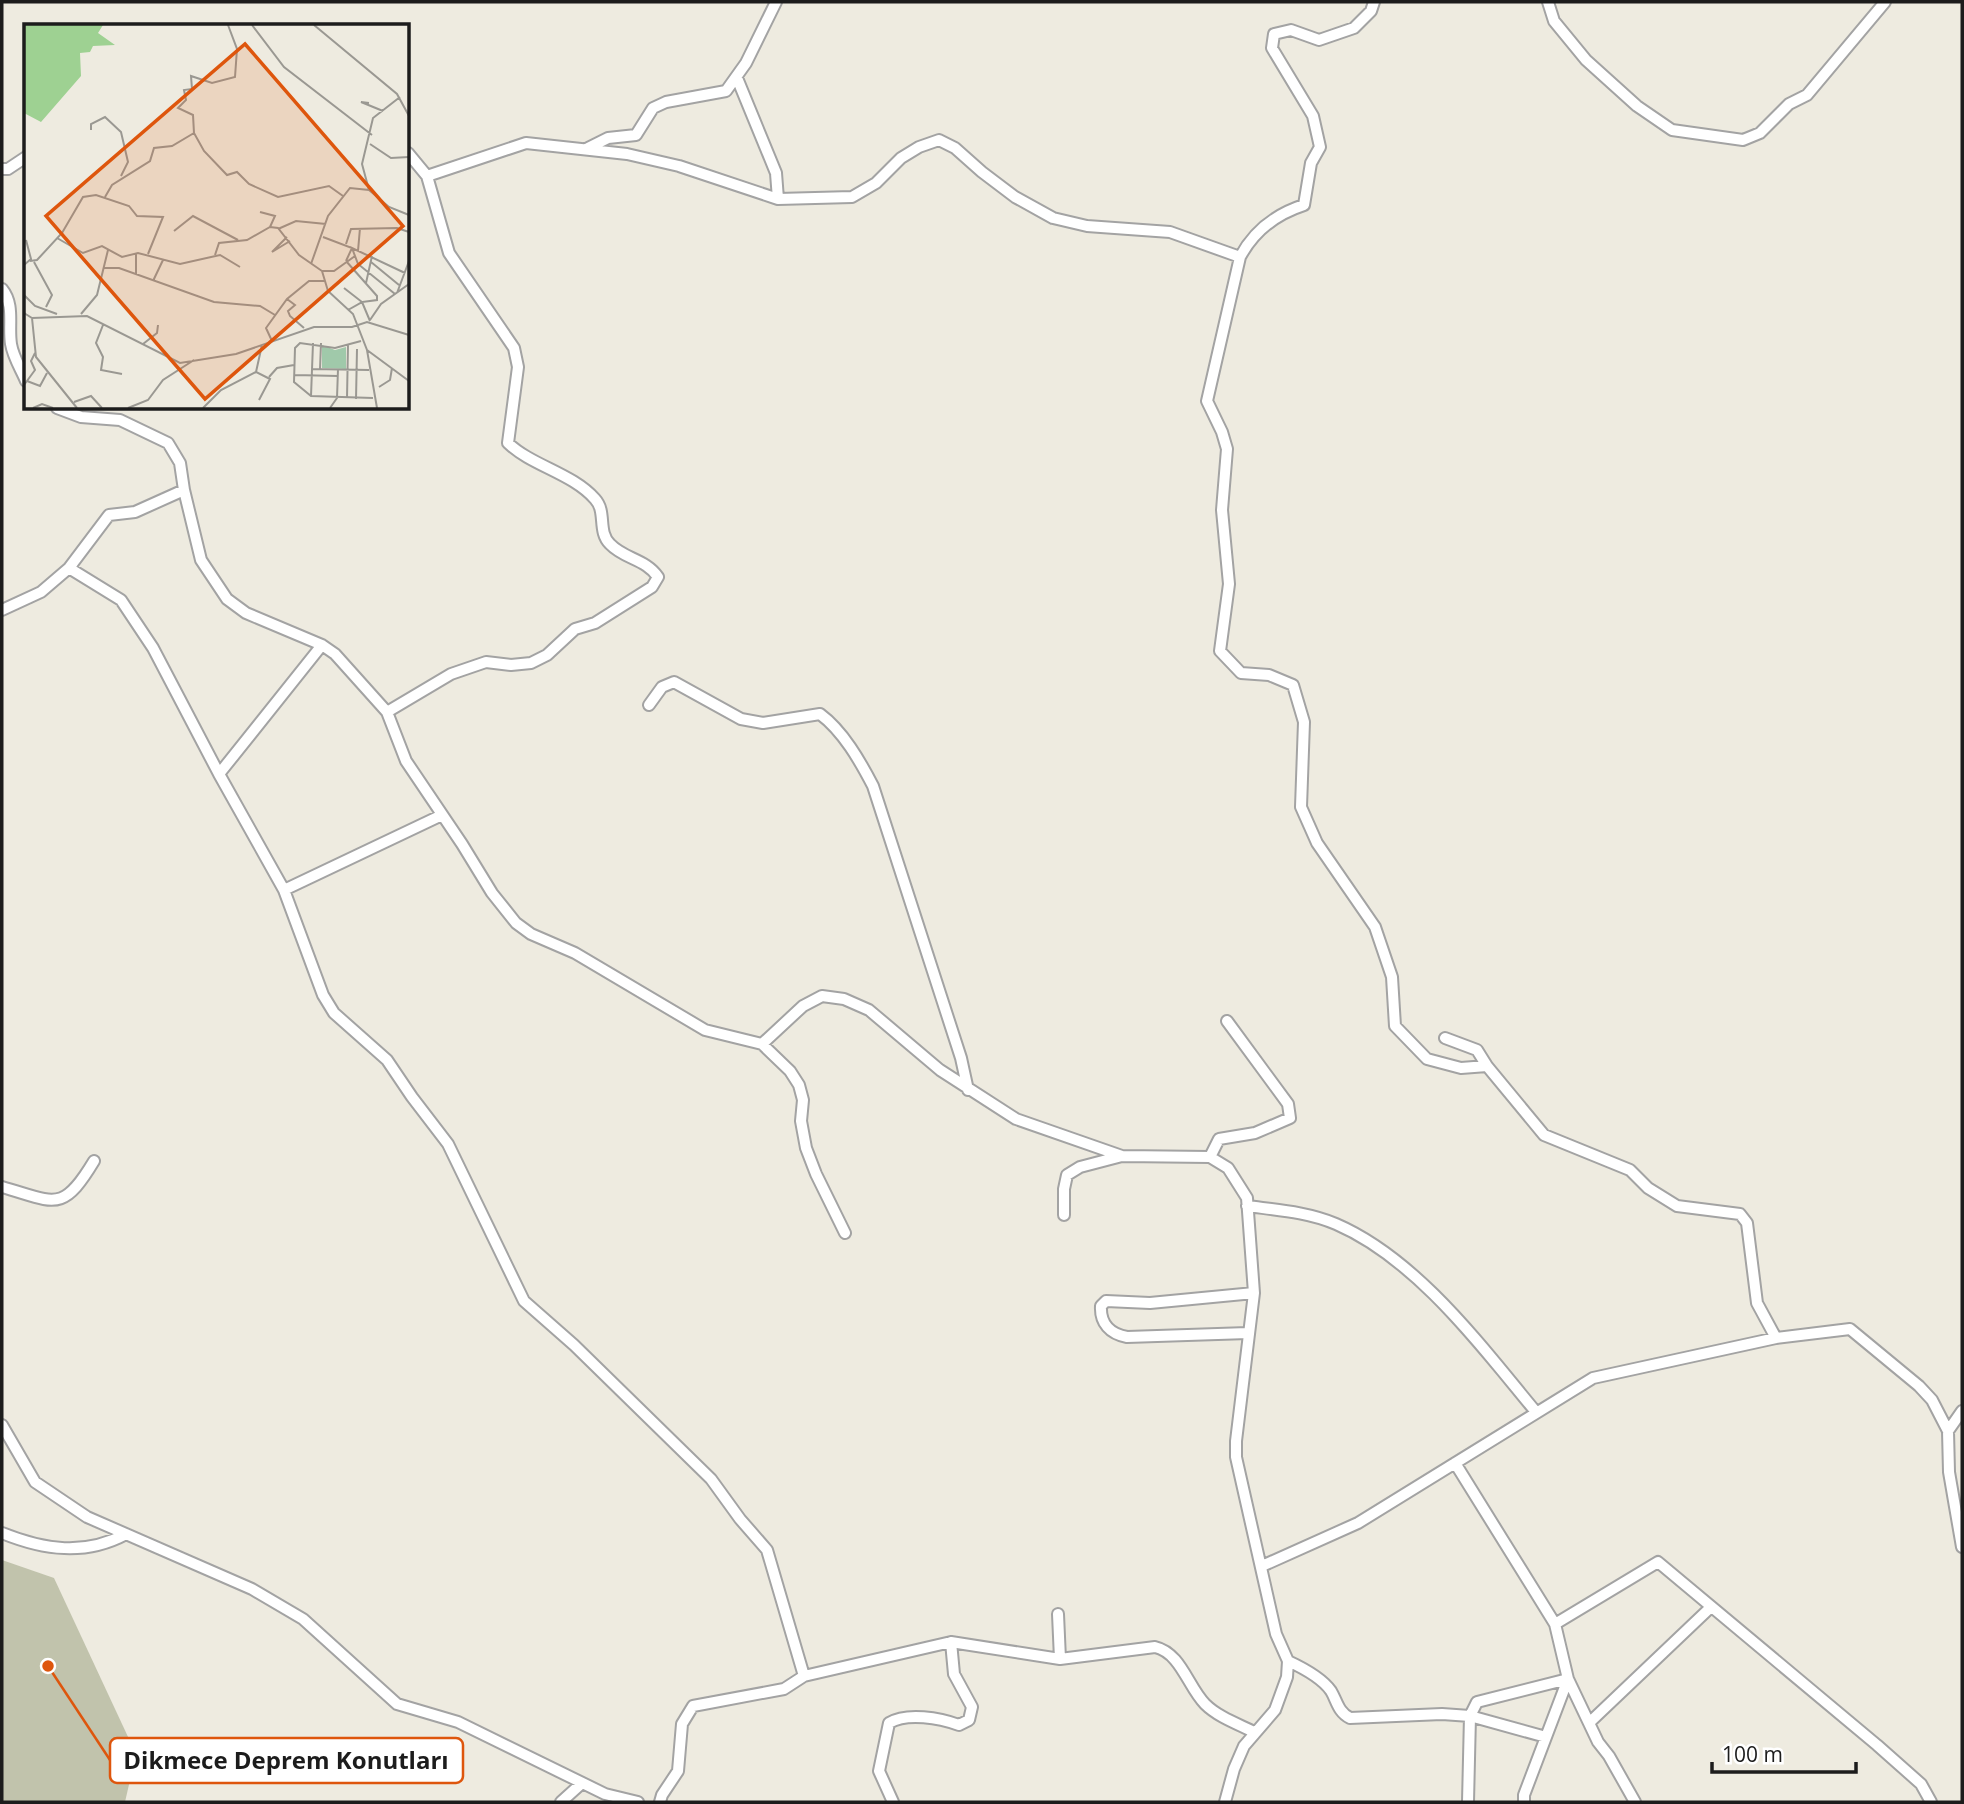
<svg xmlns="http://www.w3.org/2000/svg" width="1964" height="1804" font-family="'Open Sans',sans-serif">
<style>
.construction{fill:#c1c3ac}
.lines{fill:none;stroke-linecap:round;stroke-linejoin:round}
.minor-casing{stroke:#a3a3a3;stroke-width:14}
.minor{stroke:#fff;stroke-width:10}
.inset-road{fill:none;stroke:#9a9892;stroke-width:2}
.view{fill:#de560d;fill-opacity:0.15;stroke:#de560d;stroke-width:3.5}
.inset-edge{fill:none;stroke:#1c1c1c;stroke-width:3.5}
.leader{fill:none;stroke:#de560d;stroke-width:2.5}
.callout-dot{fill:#de560d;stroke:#fff;stroke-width:2.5}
.callout{fill:#fff;stroke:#de560d;stroke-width:2.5}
.callout-label{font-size:24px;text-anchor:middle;font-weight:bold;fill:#1c1c1c}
</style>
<rect width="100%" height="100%" fill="#eeebe0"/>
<path class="construction" d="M2 1560 54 1578 136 1754 125 1802H2Z"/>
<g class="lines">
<g class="minor-casing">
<path id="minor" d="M1374 2 1371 11 1354 28 1319 40 1291 30 1274 34 1272 48 1313 116 1320 147 1311 163 1304 205C1276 214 1254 231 1240 257L1207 401 1222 432 1227 449 1222 510 1229 584 1220 651 1241 673 1269 675 1293 685 1304 722 1301 807 1317 843 1375 927 1392 977 1395 1026 1427 1059 1461 1068 1487 1066 1544 1135 1630 1170 1648 1188 1677 1206 1740 1214 1747 1223 1757 1303 1776 1338
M1548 2 1554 21 1586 60 1637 106 1672 130 1743 140 1760 133 1789 104 1807 95 1885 2
M737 78 776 173 778 199
M588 148 608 138 636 135 653 108 666 102 726 91 746 63 776 2
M2 169H8L26 157
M427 176 526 143 627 154 679 166 778 199 852 197 876 183 901 158 919 147 939 140 955 148 982 172 1015 197 1053 218 1087 226 1170 232 1240 257
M2 289C15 305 8 325 11 344 13 357 21 369 26 381
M57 408 81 417 120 420 168 443 180 463 184 490 201 560 227 599 246 613 322 645 335 654 387 712 406 761 462 844 492 893 516 923 531 934 575 953 705 1030 762 1044 790 1071 799 1085 803 1100 801 1121 806 1148 816 1174 845 1233
M69 568 121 600 153 648 219 774 284 890 323 995 334 1013 387 1060 412 1097 448 1144 524 1301 574 1345 711 1479 740 1519 767 1550 804 1676
M2 610 41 592 69 568 109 515 135 512 184 490
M649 705 662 687 674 682 741 719 763 723 820 714C843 731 860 761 873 786L961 1058 968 1090
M387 712 451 674 486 662 511 665 531 663 547 655 575 629 595 623 652 587 658 577C646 559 624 559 610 544 597 531 607 512 595 499 572 473 532 466 508 443L518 367 514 348 449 253 427 176 408 153
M219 774 322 645
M284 890 442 815
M1445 1038 1477 1050 1487 1066
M762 1044 803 1006 822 996 844 999 869 1010 940 1070 1016 1119 1122 1156 1210 1157 1228 1168 1247 1198 1254 1293 1236 1441V1457L1276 1634 1288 1661 1287 1677 1275 1710 1244 1746 1234 1769 1225 1802
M1210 1157 1219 1139 1255 1133 1290 1118 1288 1104 1227 1021
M2 1187C55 1202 62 1214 94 1161
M1247 1206C1277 1210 1308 1212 1336 1224 1417 1259 1481 1346 1536 1412
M1064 1215V1189L1067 1175 1080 1167 1122 1156
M1248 1333 1127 1337C1110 1334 1100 1323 1101 1306L1106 1301 1150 1303 1254 1293
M2 1425 35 1482 87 1517 252 1589 303 1619 397 1704 458 1722 605 1794 638 1802
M1948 1431 1962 1411
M1455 1463 1555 1624 1568 1679 1477 1702 1470 1716 1468 1802
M2 1533C44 1550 85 1556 126 1534
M1262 1566 1358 1523 1593 1378 1776 1338 1850 1329 1919 1386 1932 1400 1948 1431 1949 1472 1962 1547
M1058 1614 1060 1659
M1555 1624 1658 1562 1877 1745 1921 1784 1931 1802
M1288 1661C1301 1667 1322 1678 1331 1691 1337 1701 1338 1712 1350 1718L1442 1714 1470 1716 1546 1737
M1589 1723 1711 1607
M561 1802 582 1783
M660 1802 662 1795 678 1771 682 1724 693 1706 784 1689 804 1676 951 1642 1060 1659 1155 1647C1181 1653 1188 1687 1205 1704 1218 1717 1238 1724 1254 1732
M893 1802 879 1771 889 1723C907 1712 940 1718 959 1725L969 1720 972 1707 954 1674 951 1642
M1524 1802V1795L1568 1679 1598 1742 1609 1756 1635 1802"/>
</g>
<use href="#minor" class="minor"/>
</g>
<g transform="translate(24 24)">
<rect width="385" height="385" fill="#eeebe0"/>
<path d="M0 1H79L74 9 91 21 69 22 66 28 56 29 57 52 17 98 0 89Z" fill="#9ed192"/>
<path d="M298 321 311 326 322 323V345L298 344Z" fill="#a0c9aa"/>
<path class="inset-road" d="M204 1 213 25 211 53 188 59 167 52 168 65 160 66 162 76 154 84 169 91 170 109 180 127 203 151 213 148 225 160 254 173 305 162 319 172M228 1 260 43 348 111M290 1 373 70 385 92M345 79 337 78 359 87M67 106V100L81 93 97 108 104 138 97 152M346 120 367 134 385 133M345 166 338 140 349 94 376 73M81 173 88 161 126 137 130 124 148 122 170 109M236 188 251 192 246 203M254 205 272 197 302 200M150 207 169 192 214 216M263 213 248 228 266 217M299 213 328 224 322 237M33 214 59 229 78 222 98 233 114 229 156 240 196 231 216 243M322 220 327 205 373 204 385 208M334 227 336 204M112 229V251M191 231 195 219 223 216 246 203 254 204 275 231 298 247 304 267 329 290 343 326 353 384M6 237 13 236 38 209 59 173 72 171 105 182 113 192 139 193 124 230M322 237 353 272V276L338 278 346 297M10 238 28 271 22 283M347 238 375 261M287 240 304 192 326 164 345 166 365 183 385 191M0 241 7 235 2 216M79 244H95L190 278 236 282 251 291M298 247H310L331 232M129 257 139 236M342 259 348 232M320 264 338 278 324 286M373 269 385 237M371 270 334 240 328 224 381 249M0 271 11 282 33 290M263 275 271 281 264 287 266 292 280 304M0 289 8 294 63 292 156 339 212 330 290 303H328L343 298 385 311M57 290 73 271 84 226M8 294 12 333 53 384M346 296 357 280 385 260M79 301 72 319 79 333 77 346 98 350M248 317 242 304 263 275 285 257H301M337 317 311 324 276 319 271 324 270 358 287 372 349 374M119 320 133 309 134 301M343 326 385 357M288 345 345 346M296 345 297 319M271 351 314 352M245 353 253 344 270 341M3 357 16 362 23 349M0 361 11 346 7 337 11 329M355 363 366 356 368 344M287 372 289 319M323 374 324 321M332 375 333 325M235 376 246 355 232 348 238 321M50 378 67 372 78 384M9 384 18 380 29 384M104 384 124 376 139 356 170 336M179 384 197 366 232 348M306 384 313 374 314 345"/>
<path class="view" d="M221 20 379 202 181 375 22 192Z"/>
<rect width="385" height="385" class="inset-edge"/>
</g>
<path class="leader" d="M48 1666L110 1760"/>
<circle class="callout-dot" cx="48" cy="1666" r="7"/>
<rect class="callout" x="110" y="1738" width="353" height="45" rx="7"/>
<g class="callout-label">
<text x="286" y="1769">Dikmece Deprem Konutları</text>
</g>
<rect width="1964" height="1804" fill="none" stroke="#1c1c1c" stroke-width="7"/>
<path d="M1712 1762v10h144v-10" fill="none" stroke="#1c1c1c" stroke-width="3.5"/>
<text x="1722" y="1762" font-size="21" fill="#1c1c1c" stroke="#ffffff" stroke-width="5" paint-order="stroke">100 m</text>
</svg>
